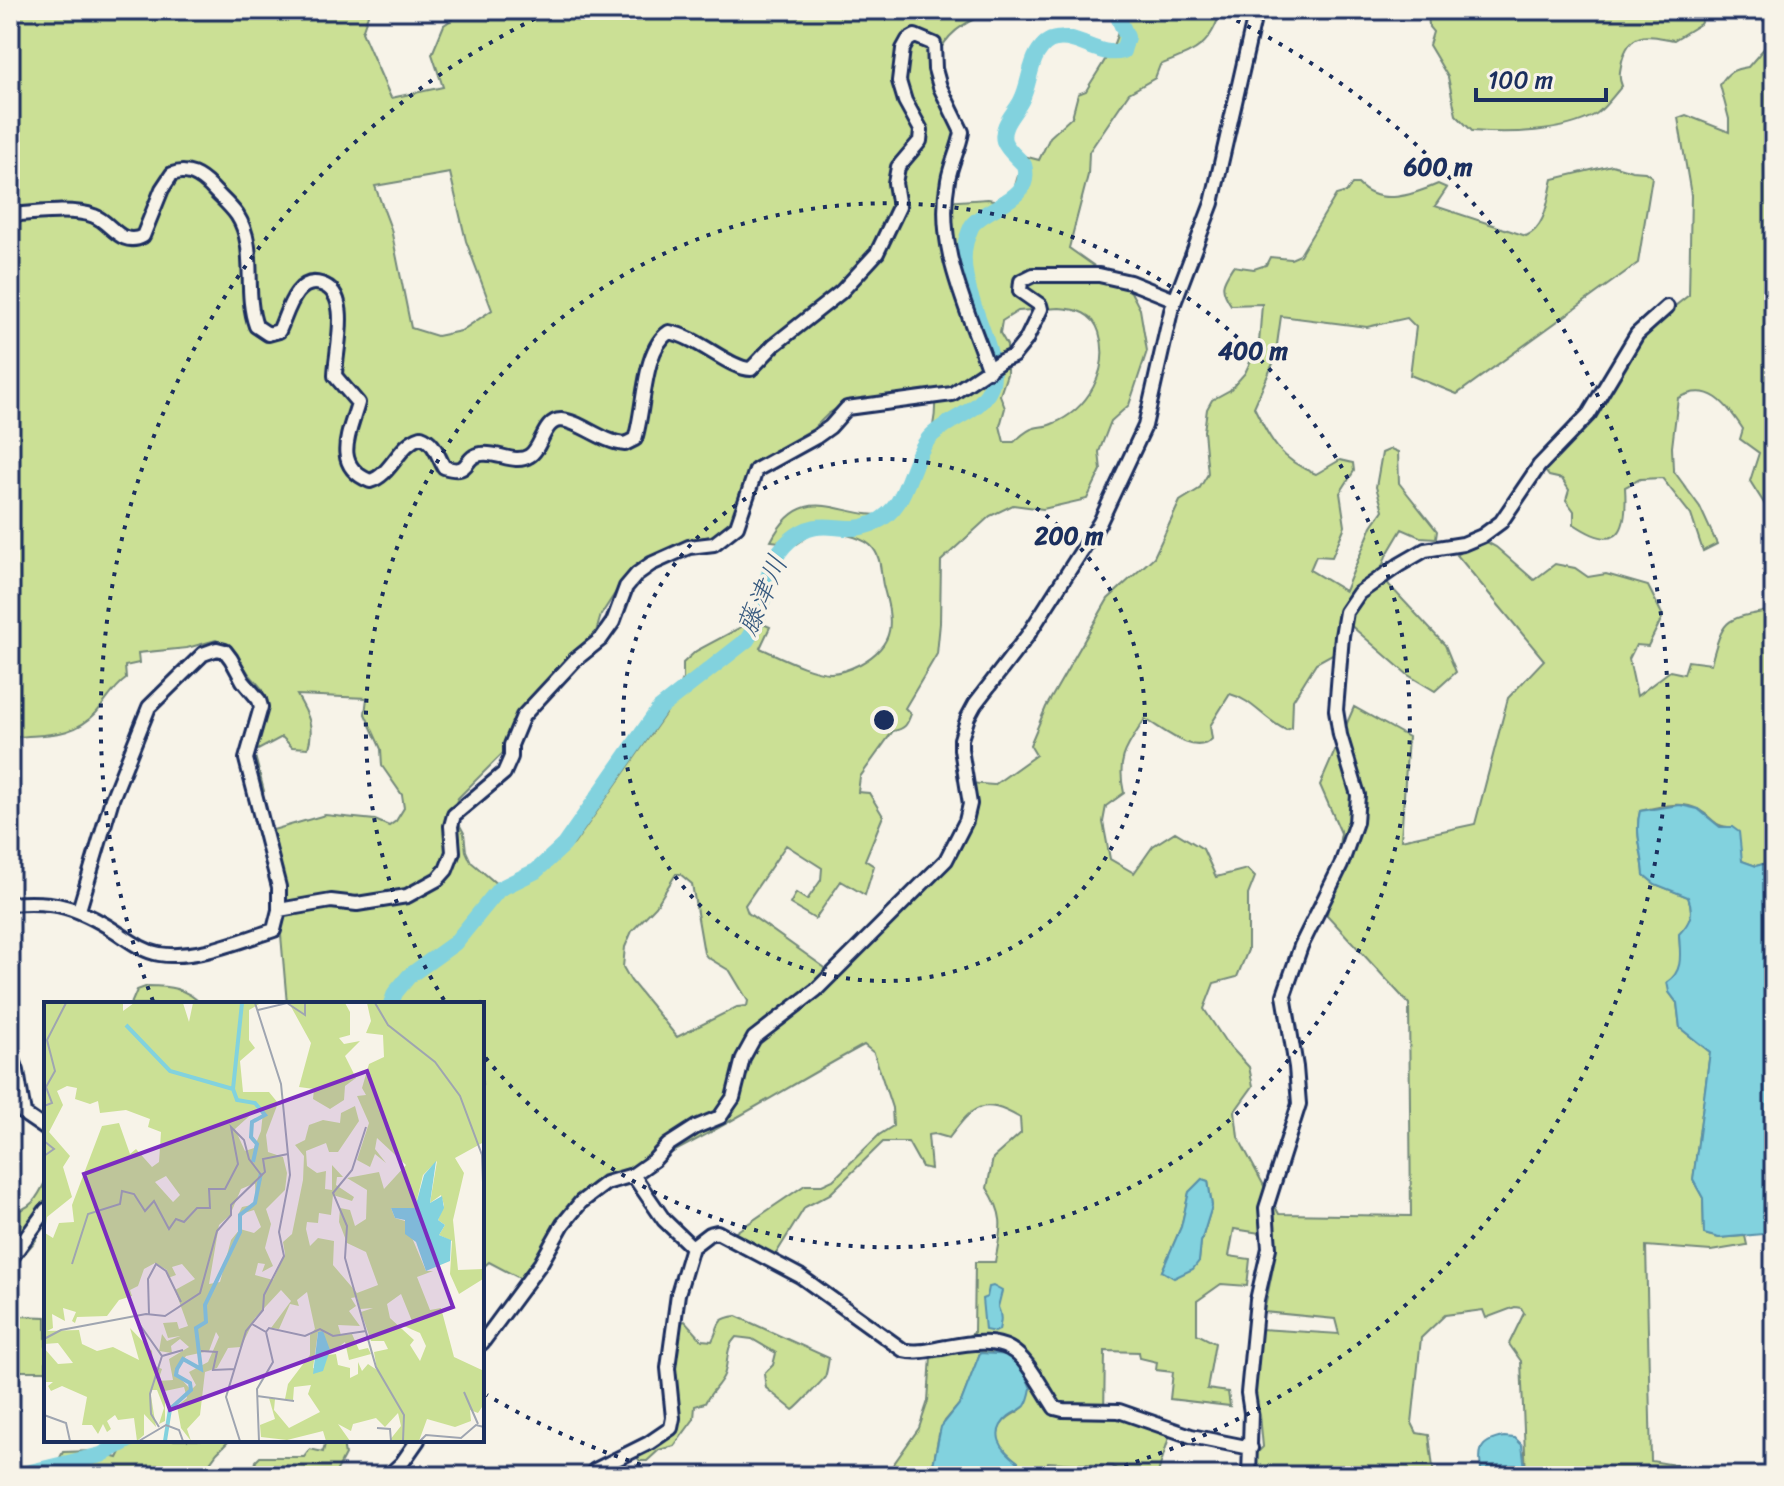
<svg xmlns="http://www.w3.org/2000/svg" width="1784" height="1486" font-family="Sriracha,'Klee One',sans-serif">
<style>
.green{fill:#cbe095;stroke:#73887a;stroke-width:2;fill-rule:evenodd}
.water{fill:#82d2de;stroke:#5991ab;stroke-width:2}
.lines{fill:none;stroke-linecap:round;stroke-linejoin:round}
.river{stroke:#82d2de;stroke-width:16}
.minor-casing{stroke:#1b2f5e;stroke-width:18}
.minor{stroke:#f7f3e8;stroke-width:12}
.ring{fill:none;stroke:#1b2f5e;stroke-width:4;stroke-dasharray:4 8}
.labels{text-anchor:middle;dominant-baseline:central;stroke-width:7;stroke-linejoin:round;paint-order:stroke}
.water-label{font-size:28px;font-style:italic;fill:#35587e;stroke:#f7f3e8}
.inset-river{fill:none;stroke:#82d2de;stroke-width:4}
.inset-road{fill:none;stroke:#9fa5b1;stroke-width:2}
.view{fill:#7b2cbf;fill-opacity:0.15;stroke:#7b2cbf;stroke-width:4}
.inset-edge{fill:none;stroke:#1b2f5e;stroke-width:4}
.centre{fill:#1b2f5e;stroke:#f7f3e8;stroke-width:4}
.ring-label{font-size:24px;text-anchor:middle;font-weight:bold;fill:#1b2f5e;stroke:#f7f3e8;stroke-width:7;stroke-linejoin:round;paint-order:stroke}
</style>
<rect width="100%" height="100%" fill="#f7f3e8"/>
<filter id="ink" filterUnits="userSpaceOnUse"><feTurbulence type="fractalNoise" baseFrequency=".0125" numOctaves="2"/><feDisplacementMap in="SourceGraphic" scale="16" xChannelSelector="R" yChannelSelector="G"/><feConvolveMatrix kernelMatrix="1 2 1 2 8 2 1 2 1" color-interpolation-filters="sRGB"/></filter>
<g filter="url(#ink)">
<path class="green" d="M10 10H366L368 15 362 32 391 98 443 87 432 54 444 25 466 10H995C972 19 952 28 940 50L932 52 960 131 944 202 988 199 999 201 1014 189 1024 156 1039 160 1050 137 1072 117 1078 94 1086 91C1098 69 1126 36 1119 10H1221C1210 48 1195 51 1160 65L1155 78 1129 93 1089 152 1088 175 1069 248 1131 292 1140 309 1147 351 1129 405 1111 421 1099 452 1101 470 1087 499 1043 509 1013 505 990 516 941 561 940 623 937 654 905 708 911 714C907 725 905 729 893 731L860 777 858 792 869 793 883 816 865 860 874 866 865 895 841 881 815 919 790 904 796 893 807 900 821 880 822 868 786 845 745 905 748 913 835 975 897 917 956 855 977 808 969 783 994 785 1036 755 1030 745 1046 707 1108 599 1154 557 1180 501 1199 489 1208 474 1204 431 1207 409 1212 400 1230 390 1245 373 1259 343 1262 304 1231 305C1219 287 1222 283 1233 266L1254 269 1266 265 1270 257 1291 259 1300 255 1336 195 1347 192 1352 184H1358C1380 207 1412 195 1438 184L1447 188 1435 206 1526 236C1546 228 1548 198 1553 179L1612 165 1632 171 1645 172 1652 177 1638 263 1457 394 1410 375 1416 327 1407 318 1367 327 1281 316 1275 359 1254 407C1270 440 1280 460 1316 474L1340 460 1353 463 1354 471 1340 493 1345 526 1332 557 1316 556 1310 570 1345 591 1372 526 1383 510 1376 487 1382 453 1391 449 1398 452 1399 483 1437 531 1436 538 1420 537 1402 529 1386 556 1381 571 1389 585 1445 645 1456 672 1435 691 1408 675 1341 617 1338 651 1316 663 1293 700 1292 728 1286 730C1264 720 1253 700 1230 694L1210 726 1212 739C1194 757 1163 729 1145 719 1127 747 1116 758 1124 793L1106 806 1103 822 1110 859 1134 873 1153 846 1175 832 1203 849 1216 877 1247 869 1255 877 1248 895V950L1237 977 1214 983 1204 1009 1225 1041 1249 1067 1253 1086 1235 1111 1238 1137 1279 1214 1411 1216 1409 1004 1327 915 1341 833 1320 785 1354 707 1408 737 1401 840 1475 824 1508 698 1544 660 1457 555 1483 540 1496 547 1534 580 1555 564 1575 568 1588 577 1606 574 1648 586 1663 616 1648 646 1636 645 1629 659 1637 696 1670 671 1684 674 1688 661 1711 664C1724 615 1726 619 1774 610V861L1756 866 1742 861 1732 827C1713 827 1714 818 1699 810 1682 800 1658 807 1640 811 1634 833 1643 853 1644 875L1655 884 1688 897C1694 912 1691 922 1679 935L1681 963 1669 992 1677 1003 1680 1028 1710 1052 1693 1180 1703 1198 1704 1234 1719 1238 1745 1236 1747 1245 1711 1251 1646 1246 1651 1461 1718 1472V1476H1526L1521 1361 1509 1344 1524 1313 1521 1308 1515 1307 1486 1318 1483 1310 1445 1315 1421 1338 1412 1423 1417 1433 1429 1435 1434 1476H1254L1255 1455 1263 1447 1260 1415 1253 1393 1260 1329 1339 1334 1335 1319 1264 1312 1274 1263 1273 1235 1234 1229 1229 1256 1250 1259 1247 1286 1221 1284 1197 1301V1334L1215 1343 1207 1389 1228 1392 1230 1406 1170 1399 1173 1372 1156 1370 1157 1362 1140 1358 1139 1352 1105 1351 1104 1417 1119 1416 1170 1434 1157 1476H1122V1473L1112 1466 1048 1462 1043 1476H1015L1018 1462C1002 1451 987 1433 1009 1417 1014 1413 1021 1411 1024 1406 1027 1401 1029 1393 1031 1387L1021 1366 1012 1355 980 1353 961 1402 945 1421 939 1434 933 1465 927 1476H858L862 1472 890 1469 919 1428 928 1401 931 1356 974 1333 975 1262H995C1001 1229 1006 1217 987 1188L993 1158 1021 1133 1020 1118C982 1096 973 1106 949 1138L935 1134 928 1135 931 1169 922 1167 908 1142H883L830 1194 805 1207 774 1257 730 1236 805 1185H822L833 1180 879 1135 893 1126 892 1108 874 1053 864 1045C799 1080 737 1120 671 1153L661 1146 637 1165 581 1194 567 1209 525 1281 489 1262 482 1268V1004H287L281 935 286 891 273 830 325 815 375 820 389 826 396 821 404 808 402 795 382 766 381 749 365 714 367 698 297 695C308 714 315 726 308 748L292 747 282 737 254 752 264 791 259 794 249 762 264 704 263 690 249 674 232 648 216 640 187 648 138 653 139 663 125 666 126 679C113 688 107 701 96 713 73 737 49 734 18 737L17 778 10 779ZM450 173 466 241 492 310 461 331 437 336 411 328 391 229 375 186ZM1059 308C1077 309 1093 313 1099 332 1111 369 1088 410 1052 424 1046 427 1040 426 1034 428 1026 430 1020 437 1014 442H1004L1000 426 1005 408 1000 395 1007 374V345L1000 333 1002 321 1018 311ZM935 393C938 435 918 480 893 514 842 522 805 476 771 541L797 544 817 530C832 532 858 535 870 545 882 556 880 571 883 585 893 621 897 644 860 664 852 668 840 673 831 673 811 673 779 656 760 648L770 627 754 620 696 651 683 663V679L670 707 574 844 539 874 505 891 471 862 466 851 464 833 452 811 458 798 504 752 516 715 572 653 596 632 601 615 625 578 647 560 684 542 719 534 730 524 754 462 813 429 828 414 845 403 894 394ZM676 874H680L692 884 704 953 707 957 730 971 748 1001 747 1006 737 1007 677 1037 631 981 623 967 625 947 632 931 656 906ZM1202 1179 1208 1181 1212 1206 1201 1242 1199 1261 1162 1271 1181 1227 1189 1192Z
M1428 10H1708L1700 24 1674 40C1647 35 1630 30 1622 61 1620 71 1618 77 1622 86 1614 95 1605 108 1596 114 1564 133 1508 134 1472 131L1456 115 1448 77 1429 45 1433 32 1429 27Z
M1774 37V519L1750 481 1759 453 1740 439 1743 429C1726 404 1710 381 1678 398L1672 447 1673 470 1700 507 1717 544 1703 551 1691 515 1662 478 1640 479 1625 487C1628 530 1620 555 1574 524V511L1566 500 1569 490 1562 479 1549 476 1543 468 1594 413 1617 382 1623 360 1638 335 1689 295 1691 195 1678 118 1686 115 1729 132V119L1720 85C1727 72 1734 69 1748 67Z
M148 986C169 986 186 988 201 1004H131L137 990Z
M46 1180V1204L31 1225 36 1240 10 1271V1211C30 1212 38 1197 46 1180Z
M10 1313 19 1316 46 1317V1371H10Z
M736 1316 829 1358C828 1363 827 1372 825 1377 823 1380 796 1409 793 1410L766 1388 764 1374 773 1365 776 1353 752 1339 736 1337C725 1348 729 1361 724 1375 721 1383 710 1393 705 1403L695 1406 694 1419 674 1446 659 1450 647 1461H640L636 1456 671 1433V1368L677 1323 685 1321 702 1340 712 1341C721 1325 714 1319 736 1316Z
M127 1440H230L217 1453 200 1476H50L63 1452 92 1451 118 1458Z
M326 1440H345L343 1442 345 1455 334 1476H253L256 1461 260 1457H304L310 1449 323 1452Z"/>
<path class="water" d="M1680 805 1698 809 1720 827H1732L1739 832 1742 861 1756 866 1774 861V1233L1719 1238 1704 1234 1703 1198 1693 1180 1710 1052 1680 1028 1677 1003 1669 992 1667 982C1684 971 1680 953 1679 934 1691 922 1694 912 1688 897L1655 884 1644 875C1643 853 1634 833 1640 811Z
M1202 1179 1208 1181 1212 1206 1201 1242 1199 1261 1193 1269 1174 1278 1162 1271 1181 1227 1189 1192Z
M993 1286 1002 1291 998 1307C1002 1316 1001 1321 999 1330L995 1332 985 1330 982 1299 987 1297 989 1287Z
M980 1353 1011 1355 1021 1366 1031 1388C1030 1394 1029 1400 1025 1406 1021 1410 1014 1412 1009 1416 988 1434 1002 1450 1018 1462L1015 1476H927L933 1465 941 1427 961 1402Z
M1504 1437 1515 1438 1522 1445 1526 1476H1482C1478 1453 1477 1441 1504 1437Z"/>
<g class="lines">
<path class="river" d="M391 1004 395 993 409 976 455 943 499 889 536 871 564 845 659 709 747 640C769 608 760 566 789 541 822 512 841 538 874 523 910 507 907 465 929 438 946 418 985 412 992 383 1000 346 953 287 966 241 968 236 970 228 973 224 990 204 1034 200 1024 165 1018 158 1007 150 1004 141 1000 126 1015 113 1021 101 1029 86 1029 68 1037 54 1041 47 1047 40 1056 39 1079 35 1099 58 1123 51L1127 37 1115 10
M14 1476 101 1455 129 1440"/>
<g class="minor-casing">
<path id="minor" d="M10 215C32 213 74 208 94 216 111 222 121 248 143 236L162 189 172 174C188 168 200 176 211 187 219 196 230 205 237 215 258 247 243 290 256 326L268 334 279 331C287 315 295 276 321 284 353 293 335 351 335 376L358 403C350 432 331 465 370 481 392 475 398 444 421 437 435 442 437 455 444 467 472 476 462 457 481 454 497 451 515 465 529 456 542 449 543 420 561 420 580 421 601 442 625 444L635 439C645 410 642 350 669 332 698 337 730 369 751 369L774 345 841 292 877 253 899 207 895 183 898 167 920 141 921 130 905 101 899 81 903 49 908 40 915 36 934 44 935 69 940 87 962 132C959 149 951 163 948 180 935 249 968 308 989 371
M10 904C56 900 77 907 115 931 129 940 142 951 159 954 196 960 239 941 274 930L279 910V887L246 759 261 707 259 700 243 681 231 659 225 651 217 649 203 654 149 707 112 799 79 910
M279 910 331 901 357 904 407 896 438 879 446 870 453 852 451 826 454 815 504 773 511 757V745L523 716 575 660 601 639 613 622 626 587 637 574 651 564 689 547 714 544 737 526 756 470 816 437 830 427 847 408 952 394 1001 361 1013 356 1026 340 1041 309 1040 305 1020 291 1021 281 1033 275H1099L1130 282 1175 300
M10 1051 17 1071 24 1114 46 1129
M633 1175 664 1220 692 1247
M10 1260 46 1210
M482 1343 541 1263 563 1224 581 1202 606 1183 633 1175 654 1160 668 1145 696 1127 720 1117 733 1098 743 1058 754 1038 816 990 946 860 966 821 970 804 961 749V739L968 717 975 704 1028 635 1100 522 1145 426 1171 311 1212 203 1256 10
M388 1476 402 1463 418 1440
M590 1476 595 1470 649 1443 671 1428 673 1418 668 1368 678 1294 692 1247 709 1234 717 1232 800 1276 903 1350C918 1354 933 1349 947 1347 1017 1333 1020 1353 1055 1408L1063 1410 1119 1411 1191 1436 1251 1448
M1249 1476 1251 1413 1248 1393 1257 1300 1269 1248 1266 1208 1299 1104 1296 1067 1284 995 1301 946 1341 865 1356 822 1358 795 1340 735 1336 710 1342 636 1346 612 1359 593 1399 565 1425 550 1463 544 1482 536 1501 522 1539 466 1589 414 1637 334 1667 307"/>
</g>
<use href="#minor" class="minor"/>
</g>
</g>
<g class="ring">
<circle cx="884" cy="720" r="261"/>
<path d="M444 1000A522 522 0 1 1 484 1056"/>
<path d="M675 1475A783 783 0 0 1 487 1395M153 1001A783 783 0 0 1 553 10M1215 10A783 783 0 0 1 1093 1475"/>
</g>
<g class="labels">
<g class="water-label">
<text transform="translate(762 595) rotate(-66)">藤津川</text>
</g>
</g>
<g transform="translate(44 1002)">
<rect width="440" height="440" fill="#f7f3e8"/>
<path d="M0 1H79V9L90 1H139L145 20 149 1H217L205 8V38L211 46 196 59 199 90H225L234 101 222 133 224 150 239 155 243 171 241 188 222 207 227 222 221 246 229 264 218 270 221 262 214 261 211 273 229 278 241 252 239 240 248 232 259 178 260 154 251 143 261 138 265 123 279 118 296 121 297 111 311 104 315 119 294 150H285L282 141 262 149 263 164 273 171 282 169 281 187 288 188V163L299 175H293L292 183 310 195 308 199 289 193 287 213 275 211 274 221 263 220 262 227 266 244 274 236 290 239 289 263 313 291 334 283 322 250 303 241 295 220 296 206 306 208 311 224 322 217 323 188 303 176 335 170 340 187 362 163 333 136 331 147 342 161 331 152 326 165 313 158 325 121 313 94 322 93 318 86 325 62 340 55 339 33 322 31 327 19 323 1H440V140L411 156 420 171 409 218 414 268 440 267 439 277 415 292 406 272 408 239 395 233 401 223 394 218 400 203 397 193 386 201 393 159 379 173 371 206H347L351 216 361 219 382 269H389L373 275 386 308 397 306 410 355 440 369V402L434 411 426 408 427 419 411 425 383 417 375 439H345L357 424 354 411 341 425 332 416 309 422 307 429 294 422 306 439H282L279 429 243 438 217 435 216 423 231 417 225 396 231 397 230 408 245 426 276 410 264 392 267 383 250 385 249 398 241 397 244 382 266 353V333L271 327 263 290 253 298 255 304 246 302 235 327 227 326 247 299 237 288 211 316 197 345 184 346 173 366 161 370 156 413 143 427 147 439 137 426 133 404 143 396 140 385 121 389V419L115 422 120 406 113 388H106L112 425 100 412V433L93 439 90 416 74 418 71 413 63 419 67 427 63 430 59 422 54 432 48 423H38L43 395 18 384 7 389 4 384 9 380H0V346L14 362 29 361 14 341 0 342ZM23 84 33 86 31 97 46 102 54 99 56 111 82 108 106 117 104 125 117 130 115 160 108 165 92 147 86 152 75 121 58 124 28 203 30 220 15 221 9 236 1 231 3 215 28 195 19 165 26 154 5 130 19 103 13 89ZM213 107 219 110 217 129 210 146 201 149 191 127ZM122 174 136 193 129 200 111 180ZM211 181 212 202 198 205 194 213 210 208 217 225 210 231 196 227 187 238 176 280 165 282 175 223 186 213 197 187ZM111 261 123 268 124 276 132 273 128 265 138 262 151 277 131 288 144 324 135 327 133 320 119 321 124 336 136 334 123 339 118 332 115 349 128 351 127 344 136 337 145 345 125 357 129 378 114 379 118 367 109 363 108 349 86 326 95 358 69 345 53 349 38 342 35 328 3 329 9 326 8 312 21 319 19 306 32 310 28 319 31 321 33 315 63 314 75 298 88 294 86 288 94 284 100 267ZM357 292 368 319 360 324 376 331 382 344 376 359 366 343 370 338 346 316 343 302ZM313 295 316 307 329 306 317 310 327 339H340L344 347 330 350 333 368 324 362 318 369 314 360V372L306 376V366L294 363 292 352 284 353 301 340 305 358 327 352 324 346 315 348 308 332 297 333 294 323 316 324 305 309 312 304 307 296ZM172 330 175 335 164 360 145 370 152 383 147 388 131 370 142 354 165 349ZM274 330 285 350 278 369 269 366ZM245 1H301L306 10V33L295 36 300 42 316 39 301 54 312 76 301 84 300 98 286 107 269 97 270 87 255 85 267 41Z" fill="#cbe095" fill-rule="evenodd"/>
<path d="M392 159 386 201 398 194 400 206 394 218 401 223 395 233 407 238 406 259 382 269 372 240 361 232V218L351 216 347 206H371L380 173ZM279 329 286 348 279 369 269 372 274 330Z" fill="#82d2de"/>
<path class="inset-river" d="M198 1 189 87 193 98 211 101 221 113 208 120 207 135 213 142 209 160M82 23 126 69 189 87M121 439 126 407 147 388 146 381 132 373 133 367 139 357 157 367 152 326 162 320 161 303 196 230V213L211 201 217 171"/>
<path class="inset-road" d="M331 1 344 23 391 60 416 94 438 153 440 208M214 8 243 1 261 13V1M0 104 8 101 2 85 11 69 3 38 22 1M322 125 308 168 289 191 303 224 301 256 332 365 360 413 359 439M0 139 10 147 0 154M28 262 44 212 76 202 78 189 90 192 101 209 110 199 125 227 132 217 140 220 153 206H166L165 187H181L194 162 187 125 200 138 205 157 218 174M105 312 104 277 112 262 122 269 137 300M91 316 118 354 139 348M208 322 222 330 225 326 261 334 276 327 289 334 322 329M0 337 17 328 102 312 121 314 156 291 173 229 187 213V203L221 170 219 157 244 152M157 349 173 350 169 368 191 367M420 390 434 422M213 394 250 399M0 413 22 421 26 439M115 425 107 412 106 392 118 354M333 426 346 427 347 439M95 439 122 423 135 428 139 439M196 439 182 395 202 329 219 308 220 293 240 254 235 230 246 173 237 82 211 1M215 439 213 387 229 360 222 330M376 439 382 433 417 436 432 423 440 425"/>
<path class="view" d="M323 69 409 305 126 408 40 172Z"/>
<rect width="440" height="440" class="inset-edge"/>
</g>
<circle cx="884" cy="720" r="12" class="centre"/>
<g class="ring-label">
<text x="1438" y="175">600 m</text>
<text x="1253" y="359">400 m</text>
<text x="1069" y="544">200 m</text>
</g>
<rect width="1784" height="1486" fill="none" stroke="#f7f3e8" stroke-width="40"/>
<rect x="20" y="20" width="1744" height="1446" fill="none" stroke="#1b2f5e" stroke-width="3" filter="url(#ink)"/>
<path d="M1476 88v12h130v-12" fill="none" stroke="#1b2f5e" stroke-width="4"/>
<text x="1488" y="88" font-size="24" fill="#1b2f5e" stroke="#f7f3e8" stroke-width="6" paint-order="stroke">100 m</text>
</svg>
